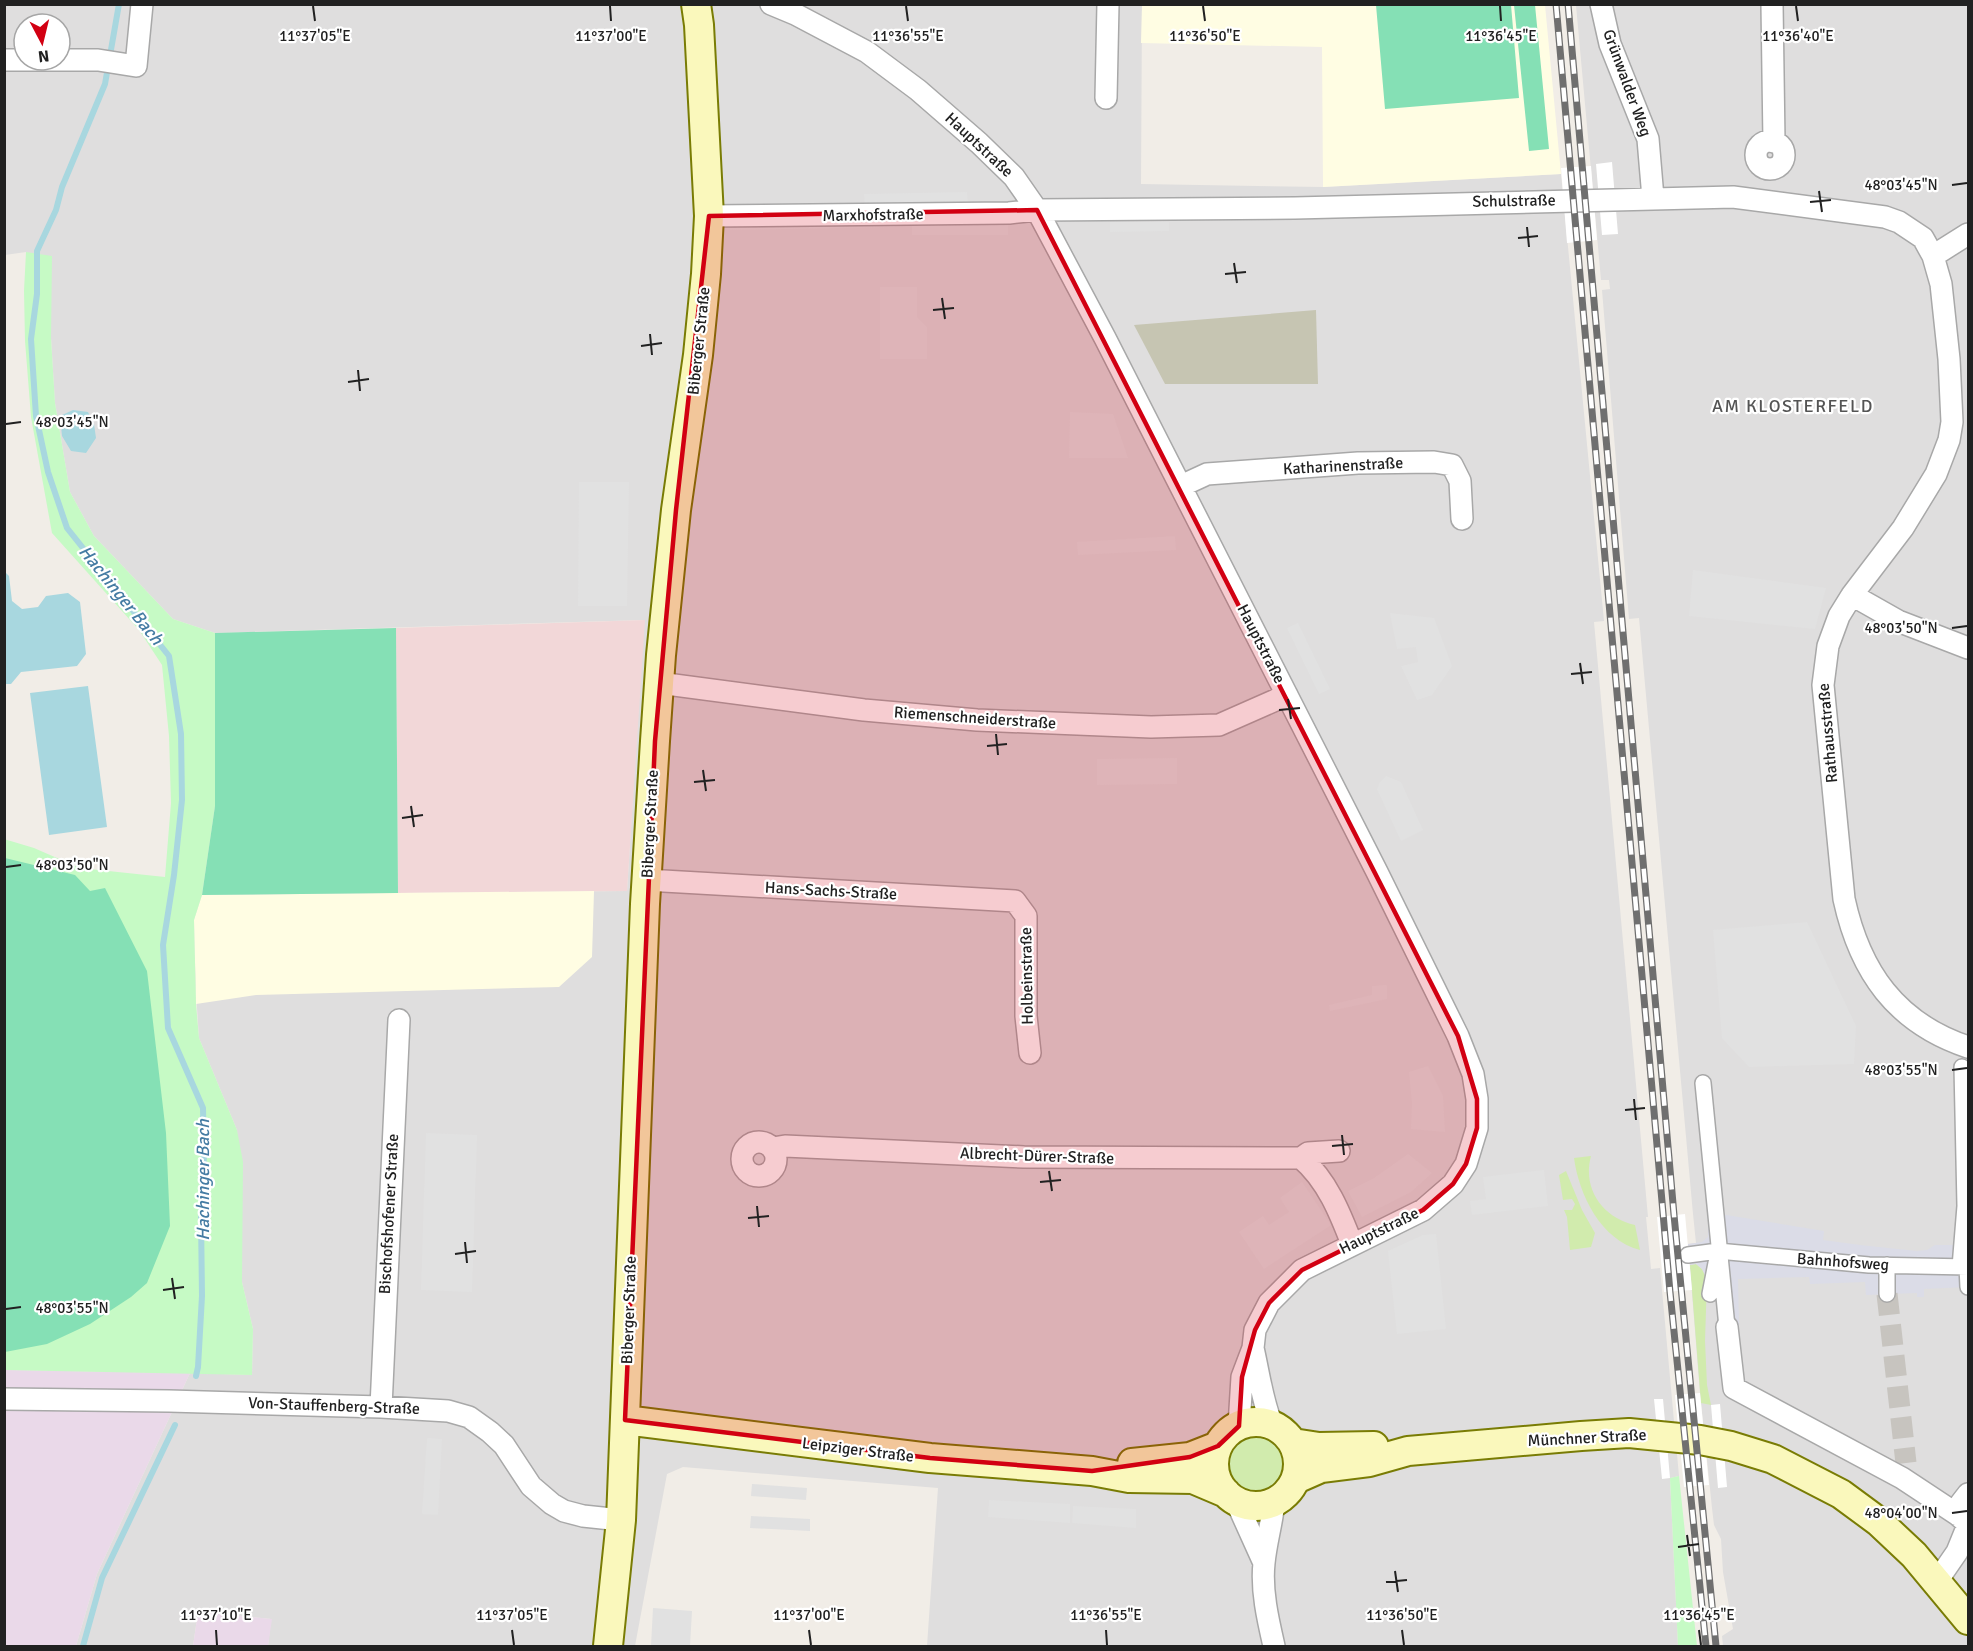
<svg xmlns="http://www.w3.org/2000/svg" width="1973" height="1651" font-family="Signika,sans-serif">
<style>
.residential{fill:#dfdede;fill-rule:evenodd}
.commercial{fill:#f2d7d8}
.industrial{fill:#ead9e9}
.education{fill:#fffde3}
.construction{fill:#c6c5b2}
.grass{fill:#d1ebad}
.park{fill:#c6fac5}
.pitch{fill:#85e0b5}
.parking{fill:#e1e1e1}
.plaza{fill:#dbdce7}
.water{fill:#a8d7df}
.pier{fill:#fff}
.lines{fill:none;stroke-linecap:round;stroke-linejoin:round}
.stream{stroke:#a8d7df;stroke-width:6}
.minor-tunnel{stroke:#c7c4bf;stroke-width:21;stroke-dasharray:21 10;stroke-linecap:butt}
.pedestrian-casing{stroke:#a8a8a8;stroke-width:18}
.minor-casing{stroke:#a8a8a8;stroke-width:24}
.secondary-casing{stroke:#797c04;stroke-width:32}
.pedestrian{stroke:#fff;stroke-width:15}
.minor{stroke:#fff;stroke-width:21}
.secondary{stroke:#faf8bc;stroke-width:28}
.rail-casing{stroke:#6f6f6f;stroke-width:7}
.rail{stroke:#fff;stroke-width:4.5;stroke-dasharray:14;stroke-linecap:butt}
.marked{fill:#d20012;fill-opacity:0.2;stroke:#d20012;stroke-width:4.5;stroke-linejoin:round}
.ticks{fill:none;stroke:#212121;stroke-width:2}
.labels{text-anchor:middle;dominant-baseline:central;stroke-width:4.5;stroke-linejoin:round;paint-order:stroke}
.street-label{font-size:16px;fill:#212121;stroke:#fff}
.neighbourhood-label{font-size:18px;letter-spacing:1.5px;fill:#545454;stroke:#fff}
.water-label{font-size:18px;font-style:italic;fill:#457ca3;stroke:#fff}
.ticks-label{font-size:15px;text-anchor:middle;fill:#212121;stroke:#fff;stroke-width:4.5;stroke-linejoin:round;paint-order:stroke}
</style>
<rect width="100%" height="100%" fill="#f1ede7"/>
<path class="residential" d="M5 5H1142L1141 184 1323 187 1561 174 1604 621 1594 622 1648 1217H1646L1651 1269 1660 1268 1679 1476 1670 1478 1678 1646H927L938 1488 683 1467 667 1474 635 1646H268L271 1619 198 1612 193 1646H76L97 1574 190 1373 252 1375 253 1329 242 1282 237 1130 199 1038 194 962 202 895 627 891 644 620 215 633 173 619 94 536 70 492 55 403 51 338 26 252 5 255ZM24 24H60V60H24Z
M1576 5H1968V1646H1723L1722 1636 1733 1629 1723 1572 1721 1539 1714 1525 1712 1508 1700 1393 1688 1244 1696 1243 1693 1214 1639 618 1629 619 1602 290 1610 289 1609 280H1601Z"/>
<path class="commercial" d="M645 620 627 891 398 893 396 628Z"/>
<path class="industrial" d="M5 1370 190 1373 97 1574 76 1646H5Z
M198 1612 272 1619 268 1646H193Z"/>
<path class="education" d="M1142 5H1545L1561 174 1323 187 1322 47 1141 43Z
M594 891 592 957 559 987 256 995 196 1004 194 920 202 895Z"/>
<path class="construction" d="M1316 310 1318 384H1165L1134 325Z"/>
<path class="grass" d="M1591 1156C1582 1189 1603 1218 1635 1225L1640 1250C1601 1240 1579 1195 1574 1158Z
M1566 1171 1582 1210 1595 1233 1591 1247 1570 1250 1567 1217 1564 1210H1572L1575 1204 1572 1199 1563 1200 1559 1175Z
M1696 1264 1702 1269 1707 1280 1705 1341 1707 1385 1711 1405 1701 1403 1690 1265Z
M1227 1465a28 28 0 1 1 56 0a28 28 0 1 1-56 0Z"/>
<path class="park" d="M26 252 52 256 51 338 55 403 70 492 94 536 173 619 215 633V806L202 895 194 920 196 1004 199 1038 237 1130 243 1162 242 1282 253 1329 252 1375 5 1370 4 839 34 848 80 868 165 877 171 803 169 736 162 665 139 630 52 533 31 417 25 341 24 291Z
M1679 1476 1697 1646H1678L1670 1478Z"/>
<path class="pitch" d="M1376 5H1511L1519 98 1385 109Z
M1514 5H1535L1549 149 1529 151Z
M396 628 398 893 202 895 215 806V633Z
M5 858 75 875 90 891 105 888 147 971 166 1133 170 1226 147 1283 131 1297 90 1324 47 1344 5 1352Z"/>
<path class="parking" d="M967 192 968 205 865 208 864 194Z
M895 219V227L730 230V222Z
M1008 219V235H912V220Z
M1110 222H1169V231L1110 232Z
M880 287H917V317L927 327V359H880Z
M1070 412 1113 414 1128 458H1069Z
M579 482H629L627 606H578Z
M1175 536 1176 550 1078 555 1077 542Z
M1693 570 1826 588 1815 629 1689 616Z
M1390 613 1434 618 1452 666 1432 695 1417 700 1401 666 1418 662 1416 647 1397 649Z
M1298 623 1330 689 1319 694 1287 628Z
M1177 758V784L1097 785V759Z
M1386 776 1401 782 1423 830 1401 841 1377 789 1380 782Z
M1807 922 1856 1026 1854 1064 1749 1067 1722 1038 1713 930Z
M1387 985V999L1330 1011 1329 1005 1372 995V986Z
M1428 1066 1443 1096 1445 1132 1411 1129 1412 1103 1409 1072Z
M426 1133 477 1135 472 1292 421 1290Z
M1408 1154 1432 1173 1411 1192 1362 1217 1348 1191 1374 1178Z
M1544 1170 1548 1206 1472 1215 1470 1201 1486 1199 1483 1177Z
M1302 1182 1331 1225 1264 1269 1239 1232 1263 1216 1269 1225 1289 1212 1280 1198Z
M1436 1234 1446 1329 1397 1334 1388 1251 1423 1235Z
M427 1438 442 1439 438 1515 422 1514Z
M752 1484 807 1488 806 1500 751 1496Z
M989 1500 1070 1504V1523L988 1517Z
M1073 1506 1136 1509V1528L1072 1523Z
M751 1516 810 1519V1531L750 1528Z
M653 1608 692 1611 690 1646H651Z"/>
<path class="plaza" d="M1726 1215 1824 1231 1823 1240 1860 1245 1917 1251 1927 1250 1935 1245H1968V1287L1924 1289V1297H1917V1293L1866 1295 1865 1282 1810 1284 1809 1277 1738 1279 1739 1326 1720 1328 1718 1301 1702 1269 1696 1264 1690 1265 1688 1244 1702 1242 1708 1237V1216Z"/>
<path class="water" d="M73 410 88 412 94 424 96 438 86 453 71 451 62 436 60 416Z
M5 572 9 576 12 601 22 609 38 607 46 596 68 593 80 602 86 654 77 666 21 672 11 684H5Z
M88 686 107 827 49 835 30 693Z"/>
<path class="pier" d="M1612 162 1618 234 1602 235 1596 164Z
M1591 166 1597 240 1567 243 1561 168Z
M1685 1214 1692 1290 1664 1292 1657 1217Z
M1700 1393 1709 1485 1684 1487 1675 1395Z
M1654 1399H1663L1670 1478 1662 1479Z
M1720 1404 1727 1487 1718 1488 1711 1405Z"/>
<g class="lines">
<path class="stream" d="M119 4 105 84 62 187 56 210 37 251V294L31 339 36 416 48 472 67 528 169 656 181 734 182 800 174 875 163 945 168 1028 203 1108 204 1156 201 1218 202 1296 198 1367 196 1376
M83 1646 102 1578 175 1425"/>
<path class="minor-tunnel" d="M1887 1294 1906 1463"/>
<g class="pedestrian-casing">
<path id="pedestrian" d="M1703 1083 1727 1327
M1688 1255 1718 1251 1869 1265 1968 1267
M1887 1265V1294
M1960 1267 1965 1206 1962 1067
M1967 1267 1968 1287
M1710 1294 1716 1263"/>
</g>
<g class="minor-casing">
<path id="minor" d="M771 4 795 14 867 52 918 90 979 143 1014 177 1037 210 1105 338 1377 872 1458 1036 1473 1074 1477 1099V1128L1466 1164 1453 1184 1423 1210 1302 1270 1269 1303 1255 1330 1253 1348 1242 1377 1239 1426
M1601 4 1610 44 1648 139 1653 198
M1772 4 1774 142
M4 60H98L136 66 142 4
M1106 98 1108 4
M1756 155a14 14 0 1 1 28 0a14 14 0 1 1-28 0Z
M709 216 1009 213 1037 210 1295 208 1733 197 1885 217 1899 222 1923 238 1933 256 1941 284 1949 359 1952 422 1949 440 1936 474 1903 528 1852 595 1839 616 1828 646 1823 685 1844 899C1860 972 1896 1023 1968 1047
M1933 256 1968 234
M1181 486 1207 474 1358 463 1434 462 1452 465 1460 481 1462 519
M1852 595 1898 621 1968 648
M659 683 864 710 977 720 1151 727 1219 725 1287 695
M646 880 1015 901 1026 916V1016L1030 1053
M742 1159a17 17 0 1 1 34 0a17 17 0 1 1-34 0Z
M773 1148 785 1146 1024 1157 1301 1158C1327 1180 1340 1213 1352 1244
M1301 1158 1308 1153 1339 1151
M1727 1327 1734 1388 1902 1478 1958 1515 1968 1524
M1253 1348C1259 1374 1262 1400 1272 1425
M4 1399 169 1401 381 1407 448 1411 469 1417 490 1432 504 1445 531 1486 552 1504 564 1511 583 1516 621 1520
M381 1407 399 1020
M1236 1501 1264 1563
M1958 1515 1961 1503 1968 1494
M1937 1581 1957 1552 1968 1525
M1274 1646C1268 1620 1261 1590 1264 1563 1266 1542 1272 1523 1274 1502"/>
</g>
<g class="secondary-casing">
<path id="secondary" d="M625 1420 930 1458 1092 1471 1129 1478 1193 1479 1226 1493
M1214 1464a42 42 0 1 1 84 0a42 42 0 1 1-84 0Z
M1293 1443 1319 1447 1374 1446
M1132 1463 1190 1457 1218 1446
M1296 1479 1321 1468 1369 1462 1408 1451 1581 1436 1629 1433 1700 1440 1731 1446 1773 1459 1841 1494 1879 1522 1914 1555 1968 1620
M608 1646 621 1520 645 904 655 741 661 655 676 510 698 355 706 274 709 216 699 25 696 4"/>
</g>
<use href="#pedestrian" class="pedestrian"/>
<use href="#minor" class="minor"/>
<use href="#secondary" class="secondary"/>
<g class="rail-casing">
<path id="rail" d="M1556 4 1670 1292 1706 1646
M1568 4 1674 1215 1716 1646"/>
</g>
<use href="#rail" class="rail"/>
</g>
<path class="marked" d="M1037 210 1458 1036 1477 1099V1128L1466 1164 1453 1184 1423 1210 1302 1270 1269 1303 1255 1330 1242 1377 1239 1426 1218 1446 1190 1457 1092 1471 930 1458 625 1420 655 741 676 510 709 216Z"/>
<path class="ticks" d="M313 6 315 21M610 6 611 21M906 6 908 21M1203 6 1205 21M1500 6 1501 21M1796 6 1798 21M1952 185 1967 183M1819 191 1822 212M1810 202 1831 200M1527 227 1529 247M1518 238 1538 236M1234 263 1237 283M1225 274 1246 272M942 298 945 319M933 310 954 308M650 334 652 355M641 346 662 343M358 370 360 391M348 382 369 379M6 424 21 422M1952 628 1967 626M1580 663 1583 684M1571 674 1592 672M1288 699 1291 719M1279 710 1300 708M996 734 998 755M987 746 1007 744M703 770 706 791M694 782 715 780M411 806 414 827M402 818 423 815M6 867 21 865M1952 1070 1967 1068M1634 1099 1636 1120M1625 1110 1645 1108M1342 1135 1344 1155M1332 1146 1353 1144M1049 1171 1052 1191M1040 1182 1061 1180M757 1206 759 1227M748 1218 769 1216M465 1242 467 1263M455 1254 476 1251M172 1278 175 1299M163 1290 184 1287M6 1309 21 1307M1952 1513 1967 1511M1687 1535 1690 1556M1678 1547 1699 1544M1395 1571 1398 1592M1386 1582 1407 1580M216 1630 217 1645M512 1630 514 1645M809 1630 811 1645M1106 1630 1107 1645M1402 1630 1404 1645M1699 1630 1701 1645"/>
<g class="labels">
<g class="street-label">
<text transform="translate(1627 83) rotate(70)">Grünwalder Weg</text>
<text transform="translate(979 145) rotate(43)">Hauptstraße</text>
<text transform="translate(1514 201) rotate(-1)">Schulstraße</text>
<text transform="translate(873 215) rotate(-1)">Marxhofstraße</text>
<text transform="translate(699 341) rotate(-84)">Biberger Straße</text>
<text transform="translate(1343 466) rotate(-3)">Katharinenstraße</text>
<text transform="translate(1261 644) rotate(63)">Hauptstraße</text>
<text transform="translate(975 718) rotate(4)">Riemenschneiderstraße</text>
<text transform="translate(1828 733) rotate(-95)">Rathausstraße</text>
<text transform="translate(650 824) rotate(-87)">Biberger Straße</text>
<text transform="translate(831 891) rotate(3)">Hans-Sachs-Straße</text>
<text transform="translate(1027 976) rotate(-91)">Holbeinstraße</text>
<text transform="translate(1037 1156) rotate(2)">Albrecht-Dürer-Straße</text>
<text transform="translate(389 1214) rotate(-87)">Bischofshofener Straße</text>
<text transform="translate(1379 1231) rotate(-26)">Hauptstraße</text>
<text transform="translate(1843 1262) rotate(4)">Bahnhofsweg</text>
<text transform="translate(629 1310) rotate(-88)">Biberger Straße</text>
<text transform="translate(334 1406) rotate(2)">Von-Stauffenberg-Straße</text>
<text transform="translate(1587 1438) rotate(-3)">Münchner Straße</text>
<text transform="translate(858 1450) rotate(7)">Leipziger Straße</text>
</g>
<g class="neighbourhood-label">
<text x="1793" y="406">AM KLOSTERFELD</text>
</g>
<g class="water-label">
<text transform="translate(121 595) rotate(51)">Hachinger Bach</text>
<text transform="translate(203 1180) rotate(-90)">Hachinger Bach</text>
</g>
</g>
<g class="ticks-label">
<text x="315" y="41">11°37'05"E</text>
<text x="611" y="41">11°37'00"E</text>
<text x="908" y="41">11°36'55"E</text>
<text x="1205" y="41">11°36'50"E</text>
<text x="1501" y="41">11°36'45"E</text>
<text x="1798" y="41">11°36'40"E</text>
<text x="1901" y="190">48°03'45"N</text>
<text x="72" y="427">48°03'45"N</text>
<text x="1901" y="633">48°03'50"N</text>
<text x="72" y="870">48°03'50"N</text>
<text x="1901" y="1075">48°03'55"N</text>
<text x="72" y="1313">48°03'55"N</text>
<text x="1901" y="1518">48°04'00"N</text>
<text x="216" y="1620">11°37'10"E</text>
<text x="512" y="1620">11°37'05"E</text>
<text x="809" y="1620">11°37'00"E</text>
<text x="1106" y="1620">11°36'55"E</text>
<text x="1402" y="1620">11°36'50"E</text>
<text x="1699" y="1620">11°36'45"E</text>
</g>
<rect width="1973" height="1651" fill="none" stroke="#212121" stroke-width="12"/>
<g transform="translate(42 42) rotate(173)"><circle r="28" fill="#ffffff" stroke="#a6a6a6" stroke-width="1.5"/>
<path d="M0-4.5L10 22L0 15L-10 22Z" fill="#d20012"/>
<text y="-9" font-size="16" font-weight="bold" text-anchor="middle" fill="#212121">N</text>
</g>
</svg>
